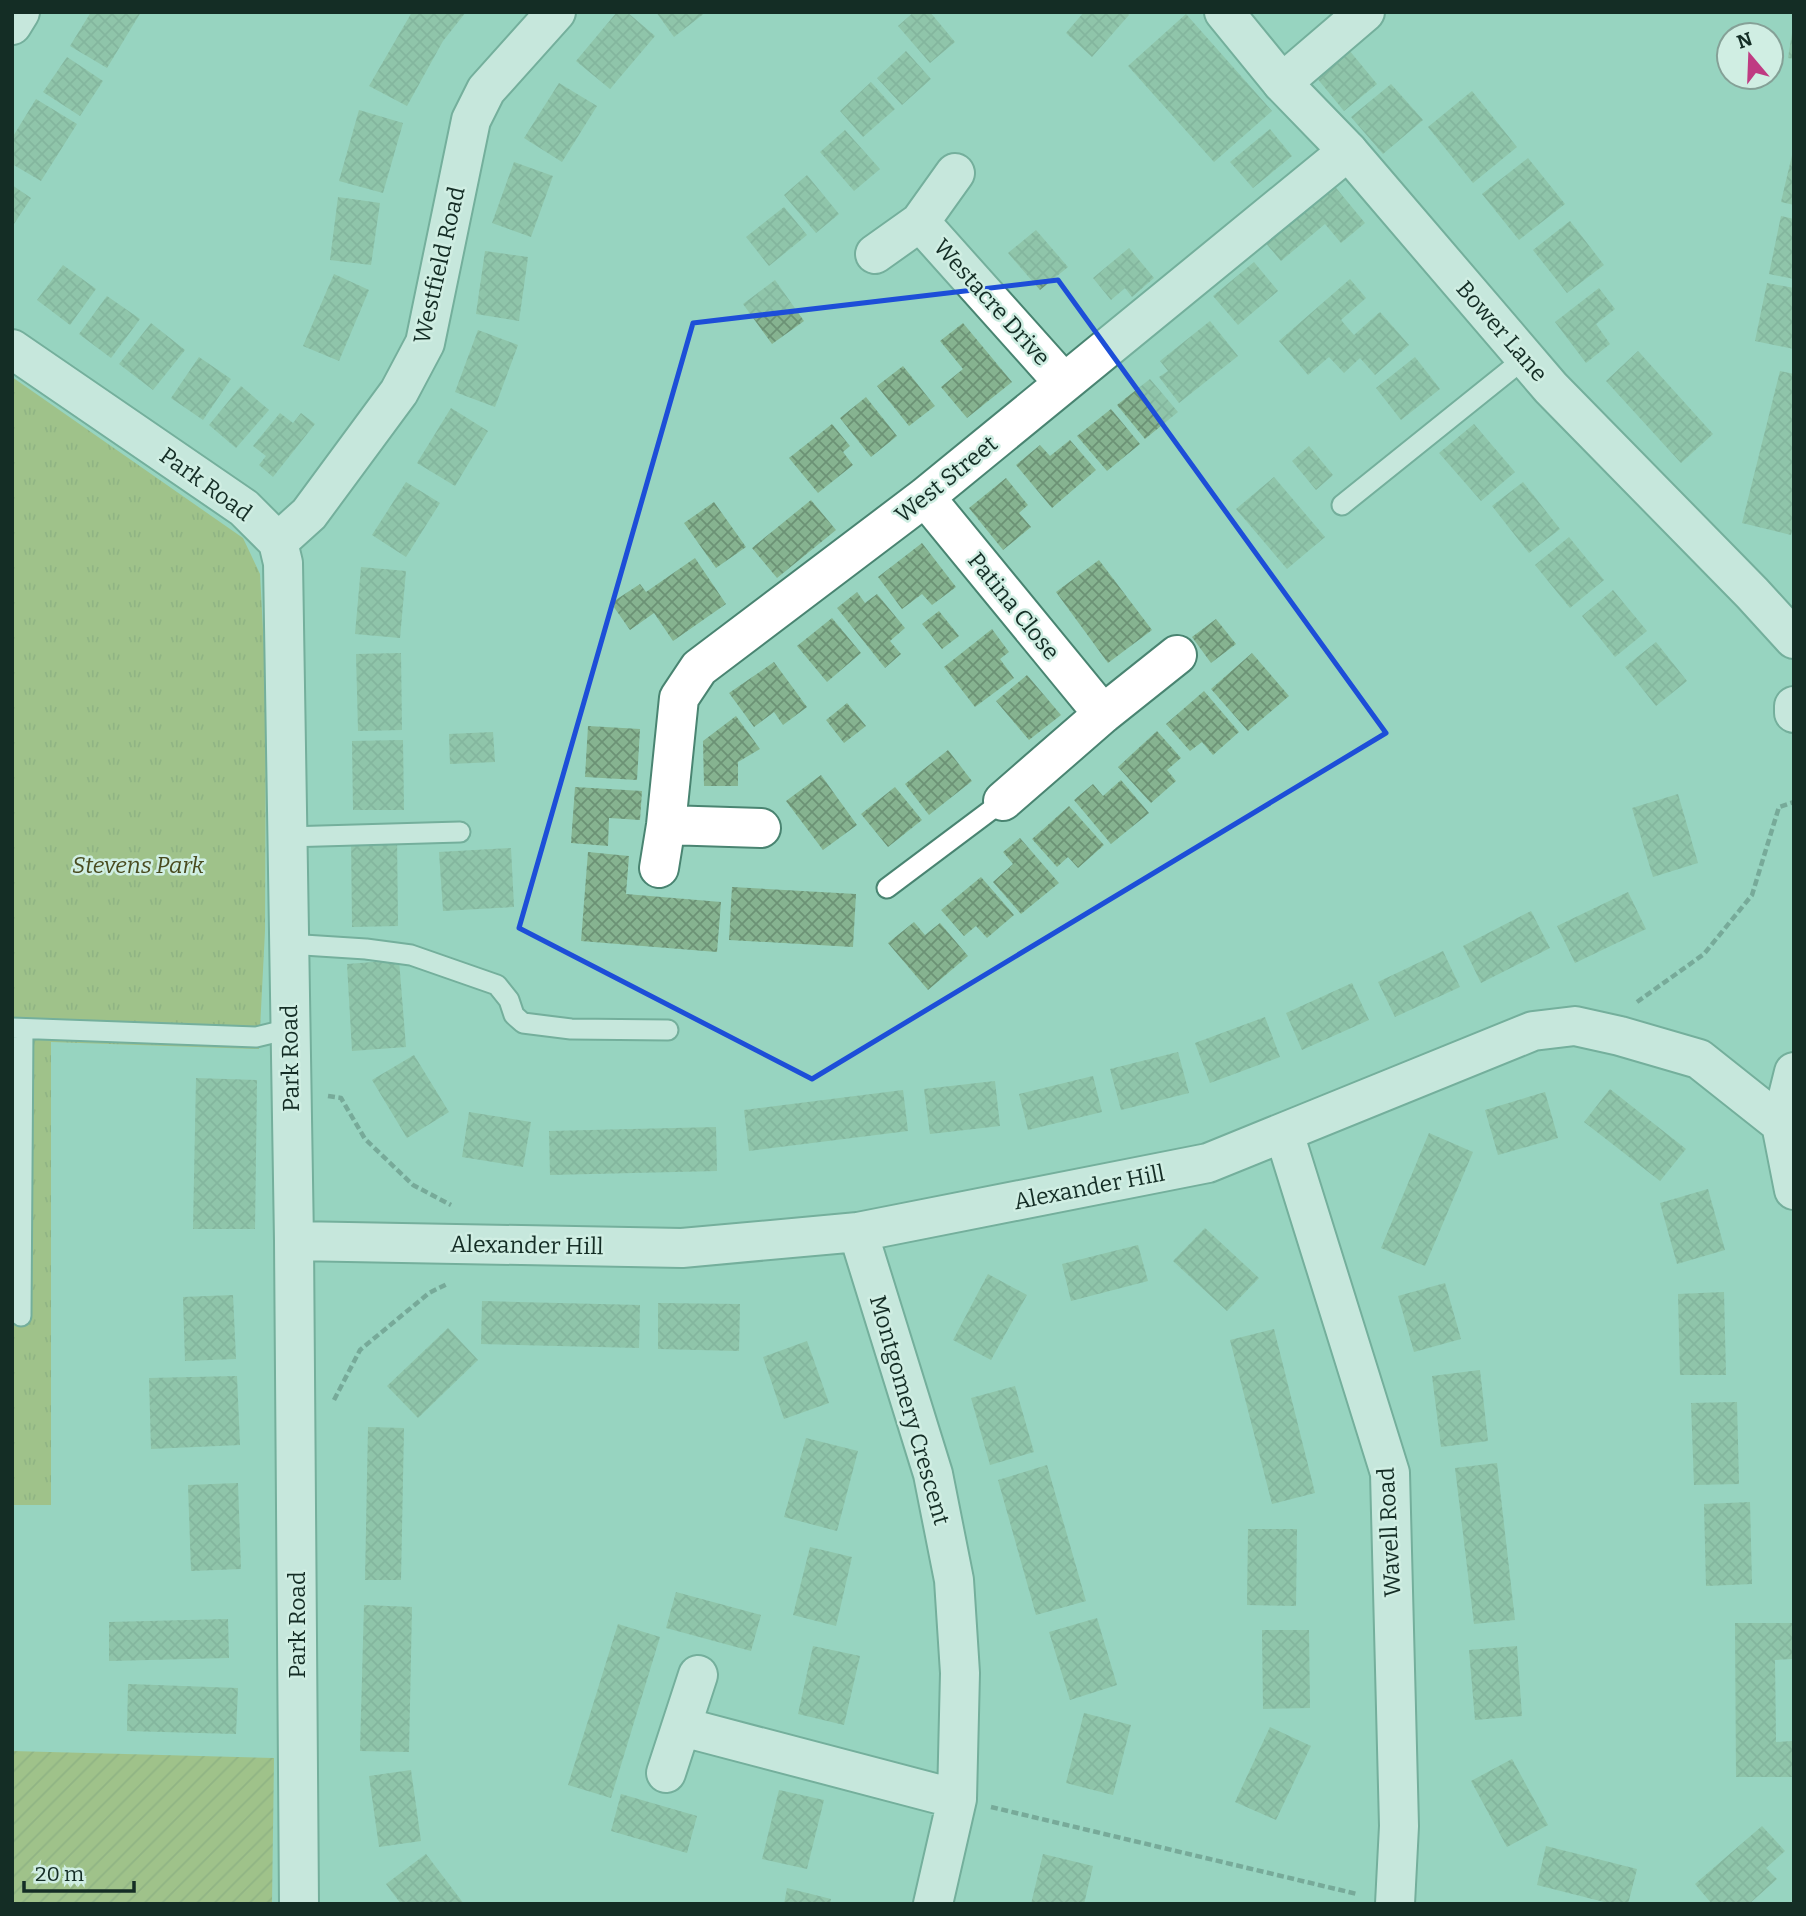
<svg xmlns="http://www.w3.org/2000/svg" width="1806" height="1916" font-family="Bitter,serif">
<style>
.park{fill:url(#park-tufts)}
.garden{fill:url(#garden-furrows)}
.building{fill:url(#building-cross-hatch)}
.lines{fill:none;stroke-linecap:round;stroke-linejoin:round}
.service-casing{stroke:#498471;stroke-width:23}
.minor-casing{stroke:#498471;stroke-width:42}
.tertiary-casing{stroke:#498471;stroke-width:42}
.path{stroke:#50796b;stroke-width:4.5;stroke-dasharray:7 3.5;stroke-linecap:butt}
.service{stroke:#fff;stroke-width:19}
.minor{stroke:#fff;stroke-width:38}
.tertiary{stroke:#fff;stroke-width:38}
.marked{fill:none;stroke:#1d4ed8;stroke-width:5;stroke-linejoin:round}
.labels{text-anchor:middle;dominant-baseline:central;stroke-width:5;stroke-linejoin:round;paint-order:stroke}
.street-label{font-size:23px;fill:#142d25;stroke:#d0eee3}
.park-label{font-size:23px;font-style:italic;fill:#494b1f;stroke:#d0eee3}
</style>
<defs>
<pattern id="park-tufts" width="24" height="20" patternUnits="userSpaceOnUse" patternTransform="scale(1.75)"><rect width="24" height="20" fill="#a9ae49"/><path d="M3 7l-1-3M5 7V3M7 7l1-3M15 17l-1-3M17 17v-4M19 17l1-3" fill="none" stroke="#888e3d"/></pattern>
<pattern id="garden-furrows" width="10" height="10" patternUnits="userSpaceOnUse" patternTransform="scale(1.75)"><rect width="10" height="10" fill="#a9ae49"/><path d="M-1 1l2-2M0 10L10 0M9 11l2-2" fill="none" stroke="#888e3d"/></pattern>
<pattern id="building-cross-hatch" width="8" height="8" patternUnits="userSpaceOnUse" patternTransform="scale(1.75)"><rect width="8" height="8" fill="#86b390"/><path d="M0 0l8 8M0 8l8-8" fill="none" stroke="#6c9275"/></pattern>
</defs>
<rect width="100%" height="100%" fill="#98d4c0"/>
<path class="park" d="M12 377 243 538 260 574 266 686 265 931 259 1049 51 1042V1505H12Z"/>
<path class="garden" d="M12 1751 274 1758 272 1904H12Z"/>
<path class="building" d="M91 12H141L107 68 70 46Z
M412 12H466L443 41 407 106 369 86Z
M617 12H627L655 36 610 89 576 61Z
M656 12H706L674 37Z
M914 12H930L955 42 930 63 898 26Z
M1084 12H1127L1129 15 1092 57 1066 33Z
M1186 14 1272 111 1214 162 1128 66Z
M1792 33H1794V59L1788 58Z
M1349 50 1377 84 1344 111 1316 77Z
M906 51 931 79 902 105 877 78Z
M67 57 103 81 80 116 43 92Z
M871 82 895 109 863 137 840 111Z
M559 83 597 106 562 162 524 138Z
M1391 84 1423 120 1383 154 1351 117Z
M1472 91 1517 147 1473 183 1428 127Z
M36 99 77 124 41 181 12 164V138Z
M359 110 403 123 383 193 339 181Z
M1270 129 1292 156 1253 188 1230 162Z
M845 130 880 169 854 191 820 152Z
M1793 151H1794V205L1781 202Z
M1528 158 1565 204 1519 240 1482 194Z
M514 162 553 176 531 237 492 223Z
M807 175 839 214 816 233 784 195Z
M1332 183 1365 223 1341 243 1325 224 1281 261 1264 241Z
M12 185 31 198 12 227Z
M338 197 380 203 371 265 330 260Z
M784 207 807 235 769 266 746 237Z
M1781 216 1794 219V279L1769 274Z
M1570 221 1604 265 1567 293 1533 250Z
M1036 230 1068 267 1040 290 1008 253Z
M1129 248 1154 278 1132 297 1125 288 1111 300 1093 278Z
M485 251 528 257 519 321 476 314Z
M1254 262 1278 291 1238 325 1213 296Z
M63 265 96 289 70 325 37 300Z
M334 274 369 290 339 361 303 346Z
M1350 279 1366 298 1341 320 1354 335 1380 312 1409 345 1375 375 1360 358 1344 373 1329 357 1308 375 1279 341Z
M775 280 804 321 772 344 743 304Z
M1767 283 1794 288V349L1755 341Z
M1599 288 1615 309 1596 324 1610 344 1586 363 1555 322Z
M107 296 140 319 111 358 79 334Z
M1210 321 1238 356 1179 403 1159 377 1168 371 1160 361Z
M151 323 185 350 153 390 119 364Z
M963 323 1012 382 967 418 941 387 963 369 940 341Z
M478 330 518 345 495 407 455 392Z
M1638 351 1713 434 1681 463 1606 381Z
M199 357 231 379 203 420 171 398Z
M1415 357 1440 389 1401 420 1376 388Z
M903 366 935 406 909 426 877 386Z
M1780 371 1794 374V522L1791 535 1742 523Z
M1150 379 1178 412 1145 439 1117 405Z
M241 386 269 410 236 448 209 425Z
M866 397 897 436 871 457 840 418Z
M451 408 488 431 455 486 417 463Z
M1111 409 1140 444 1107 471 1077 436Z
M280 413 293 423 301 413 315 424 273 477 259 465 266 456 253 446Z
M832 424 850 446 843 452 853 465 818 493 789 458Z
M1474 424 1515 472 1481 501 1439 453Z
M1070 440 1096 470 1052 508 1016 465 1040 445 1050 456Z
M1309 446 1333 475 1316 490 1292 461Z
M1274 477 1325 537 1287 569 1236 509Z
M1006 478 1028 505 1019 513 1031 527 1003 550 969 508Z
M406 482 440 503 406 557 372 535Z
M1523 482 1560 529 1529 553 1492 506Z
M811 500 836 530 777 578 752 548Z
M714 502 746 547 716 568 684 523Z
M1569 537 1604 580 1570 608 1535 565Z
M922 543 956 587 932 605 922 594 902 609 878 577Z
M695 558 726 604 673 641 654 613 630 630 611 603 640 584 646 592Z
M1099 560 1152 630 1108 663 1056 592Z
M361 567 406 571 400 638 355 634Z
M1613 590 1647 631 1615 657 1582 616Z
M857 592 865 603 877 594 905 628 890 641 901 654 885 668 837 608Z
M939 611 959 636 942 649 922 624Z
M832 618 861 653 827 682 797 646Z
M1216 619 1236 644 1211 663 1192 637Z
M992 629 1009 652 1000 659 1014 678 975 707 944 667Z
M1656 642 1687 681 1656 706 1625 667Z
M401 653 402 730 358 731 356 654Z
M1252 653 1289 696 1248 731 1211 689Z
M774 662 807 707 783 725 774 712 754 727 729 693Z
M1027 675 1061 715 1029 740 996 701Z
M1204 691 1239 732 1213 755 1202 742 1190 751 1166 724Z
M847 703 866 726 844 743 826 720Z
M736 716 760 749 738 762V786H704L703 741Z
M588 726 640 729 637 780 585 777Z
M1157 731 1181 758 1167 770 1176 781 1151 803 1118 767Z
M493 732 495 762 450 764 449 734Z
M403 740 404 810H353L352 741Z
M948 750 972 781 929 815 905 784Z
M821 775 857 825 823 850 786 801Z
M1121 780 1149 813 1111 844 1074 800 1093 784 1103 796Z
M575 787 642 791 640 820 609 818 608 846 571 843Z
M895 787 922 820 888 847 861 814Z
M1678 794 1698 863 1653 877 1632 808Z
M1069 806 1104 845 1078 868 1068 857 1057 867 1032 839Z
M351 836H397L398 926 352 927Z
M1020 838 1059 883 1021 914 993 882 1013 864 1003 852Z
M511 848 514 907 443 911 439 852Z
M588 852 629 856 626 894 721 902 717 952 581 941Z
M981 877 1014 915 987 938 976 926 964 936 941 910Z
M732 887 856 894 853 947 729 940Z
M1628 892 1646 929 1575 963 1557 926Z
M1531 911 1550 948 1481 983 1463 946Z
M914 922 925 935 940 923 968 956 928 990 888 943Z
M1443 951 1460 987 1395 1017 1378 982Z
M399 960 406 1047 352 1051 347 964Z
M1352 983 1369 1020 1302 1050 1286 1013Z
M1265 1017 1280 1057 1210 1083 1195 1043Z
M1178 1052 1189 1093 1121 1110 1110 1069Z
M414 1055 449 1112 407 1138 372 1080Z
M1093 1076 1102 1112 1028 1130 1019 1094Z
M196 1078 257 1080 255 1229H193Z
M995 1081 1000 1126 930 1134 924 1089Z
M1610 1089 1686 1149 1660 1181 1584 1122Z
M903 1090 908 1131 749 1151 744 1110Z
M1545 1092 1558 1138 1498 1155 1485 1110Z
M469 1112 531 1122 523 1167 462 1157Z
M716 1127 717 1171 550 1175 549 1131Z
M1429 1133 1473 1152 1425 1266 1381 1248Z
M1708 1189 1725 1250 1677 1264 1660 1203Z
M1205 1228 1259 1278 1227 1311 1173 1261Z
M1138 1245 1148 1281 1071 1301 1062 1264Z
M988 1274 1027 1295 991 1360 953 1340Z
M1445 1283 1461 1339 1414 1352 1398 1296Z
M1724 1292 1726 1375H1680L1678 1294Z
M233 1295 236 1359 185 1361 183 1297Z
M482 1301 640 1305 639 1348 481 1344Z
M658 1303 740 1304 739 1351 658 1349Z
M448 1328 478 1360 418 1418 387 1386Z
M1274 1329 1315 1493 1272 1504 1230 1340Z
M807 1341 829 1403 784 1419 763 1357Z
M1480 1370 1488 1441 1441 1447 1432 1376Z
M237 1376 240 1445 151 1449 149 1378Z
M1015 1386 1034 1452 990 1465 971 1398Z
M1737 1402 1739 1484 1694 1485 1691 1403Z
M368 1427 404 1428 401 1580H365Z
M806 1438 858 1451 837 1531 784 1517Z
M1497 1463 1515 1620 1474 1624 1455 1468Z
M1047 1465 1086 1601 1036 1615 998 1480Z
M238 1483 241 1569 191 1571 188 1485Z
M1750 1502 1752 1584 1706 1586 1704 1504Z
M1248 1529H1297L1296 1606 1247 1605Z
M810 1547 852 1557 836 1626 793 1615Z
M676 1592 761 1615 751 1651 666 1628Z
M364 1605 412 1607 409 1752 360 1751Z
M1097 1618 1117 1685 1070 1700 1049 1632Z
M228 1619 229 1658 109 1661V1622Z
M1735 1623H1792V1659L1775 1660 1776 1742 1792 1741 1793 1777H1736Z
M618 1624 660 1637 611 1798 568 1785Z
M1262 1630H1309L1310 1708 1263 1709Z
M813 1646 860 1656 844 1725 798 1714Z
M1517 1646 1522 1716 1475 1720 1469 1650Z
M128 1684 238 1688 236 1734 127 1731Z
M1084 1713 1131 1725 1113 1795 1066 1783Z
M1270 1727 1311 1746 1276 1820 1235 1802Z
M1512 1759 1548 1825 1507 1847 1471 1781Z
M411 1770 421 1841 379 1847 369 1776Z
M779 1790 824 1800 807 1869 762 1859Z
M621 1794 697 1816 687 1853 611 1831Z
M1762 1826 1785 1851 1766 1868 1777 1879 1749 1904H1712L1695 1884Z
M1546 1846 1637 1869 1628 1904H1612L1537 1885Z
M426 1854 464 1904H401L386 1884Z
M1043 1854 1093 1866 1084 1904H1031Z
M787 1888 831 1899 830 1904H784Z"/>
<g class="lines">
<g class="service-casing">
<path id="service" d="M1342 505 1525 358
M286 837 460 832
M887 888 1003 801
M288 944 366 949 411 955 497 985 509 1000 514 1015 523 1023 571 1029 668 1030
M12 1028 256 1037 289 1029
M21 1316 23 1029"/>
</g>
<g class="minor-casing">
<path id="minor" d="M12 25 20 12
M1282 83 1365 12
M920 222 1064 383
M875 254 920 222 955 173
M12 349 244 508 278 542 283 563 294 1241 299 1904
M925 497 1103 714
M278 542 309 514 399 392 425 343 471 120 486 90 556 12
M1794 706V713
M1003 801 1103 714 1177 655
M666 825 761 828
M659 868 666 825 679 698 699 668 925 497 1348 151
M1794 1072 1781 1124 1794 1190
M1284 1133 1390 1473 1399 1826 1395 1904
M858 1232 933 1474 954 1580 960 1673 957 1799 933 1904
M294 1241 682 1248 858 1232 1208 1163 1533 1031 1575 1026 1620 1036 1699 1059 1781 1124
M683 1727 957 1799
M666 1773 698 1675"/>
</g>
<g class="tertiary-casing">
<path id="tertiary" d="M1224 12 1282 83 1348 151 1551 388 1752 593 1794 639"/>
</g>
<path class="path" d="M1637 1002 1704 954 1752 895 1779 807 1794 802
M328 1096 341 1098 365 1139 413 1185 451 1205
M334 1400 360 1350 429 1293 447 1284
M991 1807 1357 1894"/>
<use href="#service" class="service"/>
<use href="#minor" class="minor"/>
<use href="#tertiary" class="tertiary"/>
</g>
<path d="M0 0H1806V1916H0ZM1058 280 1386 733 812 1079 519 928 693 323Z" fill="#98d4c0" fill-opacity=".55" fill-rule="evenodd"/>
<path class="marked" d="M1058 280 1386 733 812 1079 519 928 693 323Z"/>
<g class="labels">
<g class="street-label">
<text transform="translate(439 265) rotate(-77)">Westfield Road</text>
<text transform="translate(992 302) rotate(48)">Westacre Drive</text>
<text transform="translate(1502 331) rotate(49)">Bower Lane</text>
<text transform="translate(946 479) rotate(-39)">West Street</text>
<text transform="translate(206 484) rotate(36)">Park Road</text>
<text transform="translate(1014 606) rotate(51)">Patina Close</text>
<text transform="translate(290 1058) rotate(-91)">Park Road</text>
<text transform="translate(1089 1187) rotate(-11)">Alexander Hill</text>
<text transform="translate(527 1245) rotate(1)">Alexander Hill</text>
<text transform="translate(910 1410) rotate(74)">Montgomery Crescent</text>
<text transform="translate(1389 1532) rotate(-93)">Wavell Road</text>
<text transform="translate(297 1625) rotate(-90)">Park Road</text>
</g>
<g class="park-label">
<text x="138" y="865">Stevens Park</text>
</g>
</g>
<rect width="1806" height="1916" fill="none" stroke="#142d25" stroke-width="28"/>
<g transform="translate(1750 56) rotate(341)"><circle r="33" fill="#d0eee3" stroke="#85a197" stroke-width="2"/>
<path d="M0-5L12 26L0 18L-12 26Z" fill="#bf3b82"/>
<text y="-10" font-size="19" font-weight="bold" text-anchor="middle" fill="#142d25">N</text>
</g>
<path d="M24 1881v10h110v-10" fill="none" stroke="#142d25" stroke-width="3.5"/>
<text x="35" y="1881" font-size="21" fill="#142d25" stroke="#d0eee3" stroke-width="5" paint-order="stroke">20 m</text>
</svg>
